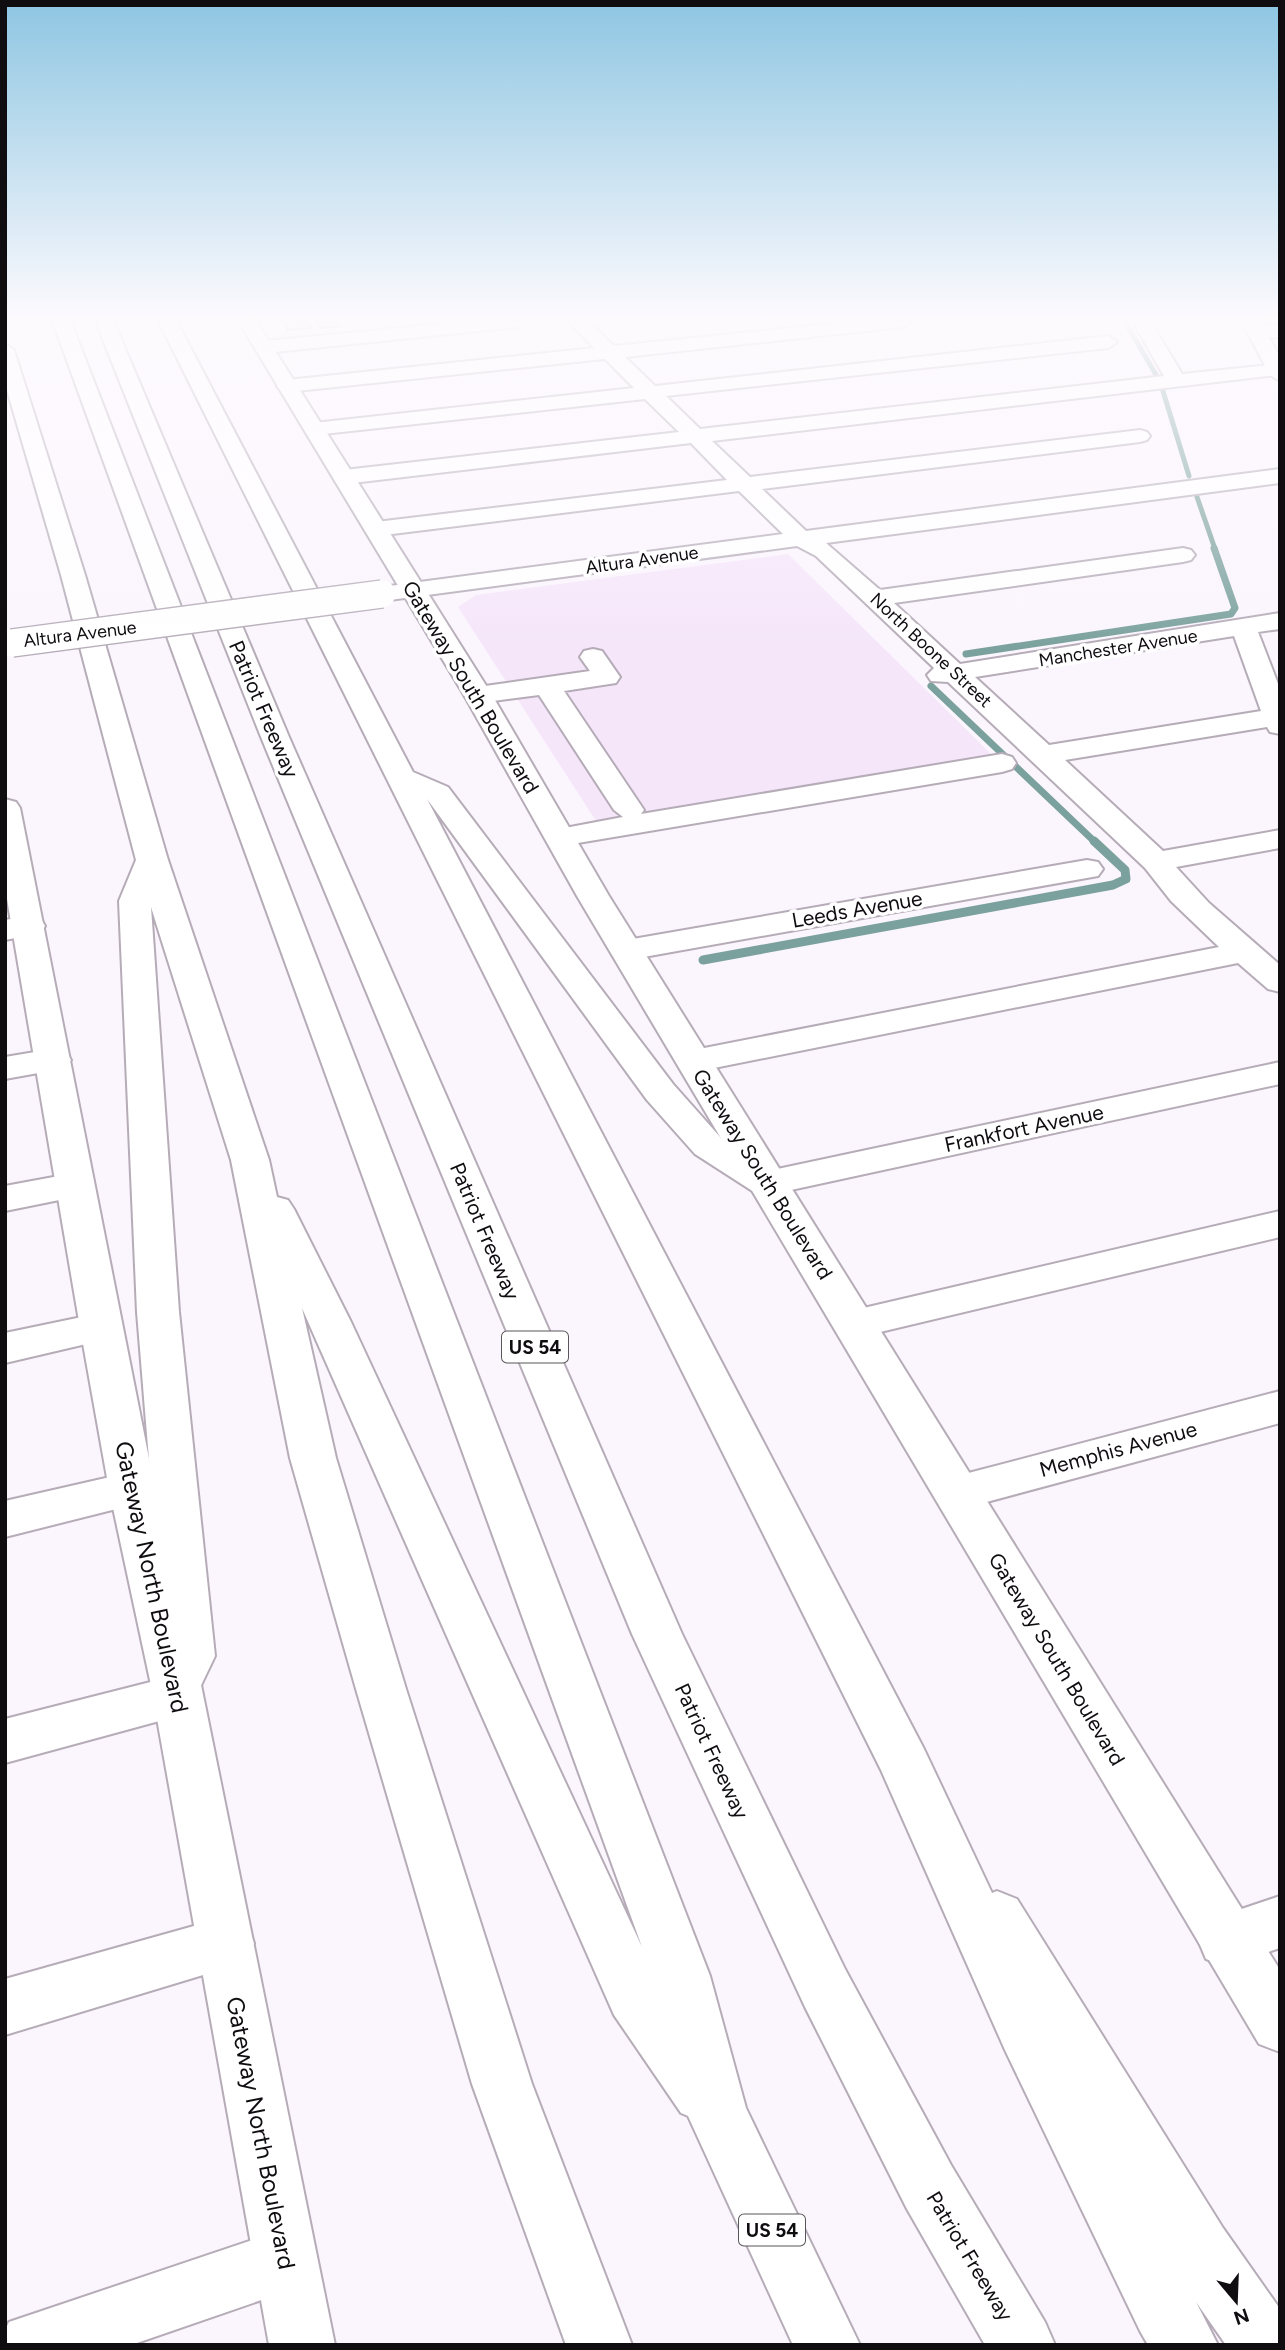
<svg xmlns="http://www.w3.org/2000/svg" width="1285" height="2350" font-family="Figtree,sans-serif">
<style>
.built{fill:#f5e6fa}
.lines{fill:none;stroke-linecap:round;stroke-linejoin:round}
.stream-far2{stroke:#7aa19d;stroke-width:5}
.stream-far1{stroke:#7aa19d;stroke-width:7}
.stream{stroke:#7aa19d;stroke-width:9}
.building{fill:#d3cad7;stroke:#938a96;stroke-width:2}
.minor-casing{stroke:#b5acb8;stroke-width:4}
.major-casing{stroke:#b5acb8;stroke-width:4}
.highway-casing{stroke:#b5acb8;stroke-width:4}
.minor{fill:#fff;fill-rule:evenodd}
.major{fill:#fff;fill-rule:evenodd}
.highway{fill:#fff;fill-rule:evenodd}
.minor-bridge-casing{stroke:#b5acb8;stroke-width:30;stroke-linecap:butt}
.minor-bridge{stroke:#fff;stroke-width:27}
.labels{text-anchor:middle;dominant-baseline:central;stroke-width:7;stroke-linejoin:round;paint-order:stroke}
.far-street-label{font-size:18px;fill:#100d11;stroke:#fff}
.shield{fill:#fff;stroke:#585658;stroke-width:2}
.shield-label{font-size:19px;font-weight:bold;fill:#100d11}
.street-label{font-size:21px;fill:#100d11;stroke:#fff}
.near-street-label{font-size:24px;fill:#100d11;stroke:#fff}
</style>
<rect width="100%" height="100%" fill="#fbf5fd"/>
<path class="built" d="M788 554 995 758 598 824 458 607 476 595Z"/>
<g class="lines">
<path class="stream-far2" d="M1125 322 1158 378
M1162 388 1189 476
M1197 497 1215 549"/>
<path class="stream-far1" d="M966 654 1231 614 1235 608 1214 548
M931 686 1096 843"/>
<path class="stream" d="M703 960 1113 885 1126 879 1125 870 1094 841"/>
</g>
<path class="building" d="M283 322H307L312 328 288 330Z
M316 322H337L341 326 321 328Z"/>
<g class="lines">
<g class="minor-casing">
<path id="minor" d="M463 322H527L518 327 265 353 256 347 265 341Z
M569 322H588L614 346 850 322H912L903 327 625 357 655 386 1108 336 1117 342 1108 348 666 396 700 429 1164 376 1133 322H1151L1182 374 1280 364V374L1277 375 712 441 750 477 1140 430 1147 432 1150 436 1147 440 1140 442 762 489 806 531 1280 469V483L826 543 880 590 1183 548 1191 550 1195 555 1191 560 1183 562 894 603 960 664 1280 613V629L1258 632 1280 689V734L1270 732 1267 727 1065 760 1163 851 1280 830V848L1176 867 1209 903 1280 965V992L1268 989 1238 963 694 1072 681 1069 676 1061 681 1053 694 1050 1219 947 1171 901 1145 868 948 682 931 681 927 675 934 668 816 556 797 546 382 601 373 599 370 594 373 589 382 587 783 534 739 491 376 536 368 534 364 529 368 524 376 522 727 480 691 443 344 484 336 482 333 477 336 472 344 470 679 432 645 399 314 435 307 433 304 429 307 425 314 423 634 388 605 359 287 392 280 390 277 386 280 382 287 380 594 348ZM1234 636 1261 711 1049 745 975 677Z
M1257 325 1280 326V338L1250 335 1248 331 1250 327Z
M593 649 602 651 620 677 616 683 564 691 644 810 641 814 1002 754 1012 757 1016 763 1012 769 1002 772 560 846 549 843 545 837 549 831 623 817 614 810 539 695 478 703 468 701 464 695 468 689 478 687 590 671 580 657 584 651Z
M1087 860 1098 862 1103 869 1098 876 627 960 615 957 610 950 615 943 627 940Z
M29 916 41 919 45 926 41 933 5 940V920Z
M53 1049 66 1052 71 1060 66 1068 5 1079V1057Z
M1280 1062V1084L768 1195 754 1192 749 1183 754 1174 768 1171Z
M75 1173 89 1176 94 1185 89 1194 5 1211V1186Z
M1280 1211V1237L855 1338 840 1334 834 1324 840 1314 855 1310Z
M101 1313 116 1317 122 1327 116 1337 5 1363V1333Z
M1280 1391V1423L957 1510 941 1505 934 1493 941 1481 957 1476Z
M132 1472 148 1477 155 1489 148 1501 5 1537V1501Z
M178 1675 196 1681 203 1696 196 1711 5 1763V1719Z
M1280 1896V1948L1226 1966 1206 1959 1198 1940 1206 1921Z
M226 1917 246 1924 254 1943 246 1962 5 2035V1979Z
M285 2229 308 2238 317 2261 308 2284 131 2345H5V2330L9 2322Z"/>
</g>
<g class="major-casing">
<path id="major" d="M239 322H257L492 695 609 896 1280 1970V2052L1259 2044 577 896 464 695Z
M1242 322H1260L1280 357V381L1270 375Z
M5 799 16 802 20 808 155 1489 201 1685 335 2345H269L151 1685 109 1489 80 1327 5 887Z"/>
</g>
<g class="highway-casing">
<path id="highway" d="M53 322H71L710 1976 746 2108 860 2345H793L688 2116 681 2113 614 2015 302 1308 336 1458 406 1689 532 2084 632 2345H566L472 2084 356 1689 290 1458 231 1160 151 907 179 1312 215 1656 194 1700 176 1706 158 1700 151 1685 165 1656 137 1312 119 901 136 860 61 575 5 383V344L14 350 85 575 168 860 269 1160 277 1197 288 1200 294 1209 351 1322 642 1947Z
M96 322H114L289 737 682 1634 845 1969 951 2165 1045 2322 1055 2345H985L907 2209 805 2007 632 1634 261 737Z
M159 322H177L413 772 448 787 673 1084 721 1138 782 1174 787 1183 782 1192 768 1195 754 1192 695 1154 647 1100 427 799 924 1749 992 1893 997 1891 1017 1899 1223 2228 1280 2309V2345H1226L1196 2302 1218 2345H1148L1140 2331 1005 2050 881 1770Z"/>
</g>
<use href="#minor" class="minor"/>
<use href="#major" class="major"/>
<use href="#highway" class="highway"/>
<g class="minor-bridge-casing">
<path id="minor-bridge" d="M12 643 382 594"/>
</g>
<use href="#minor-bridge" class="minor-bridge"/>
</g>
<linearGradient id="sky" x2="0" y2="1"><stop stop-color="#8ec6e2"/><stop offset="0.49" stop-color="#fdfafe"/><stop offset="1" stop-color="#fdfafe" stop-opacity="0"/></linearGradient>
<rect width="1285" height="651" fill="url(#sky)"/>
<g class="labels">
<g class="far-street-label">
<text transform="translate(642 560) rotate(-8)">Altura Avenue</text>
<text transform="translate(80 634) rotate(-7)">Altura Avenue</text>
<text transform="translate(1118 648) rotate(-9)">Manchester Avenue</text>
<text transform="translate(931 650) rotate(43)">North Boone Street</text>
</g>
<g class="shield">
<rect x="502" y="1331.5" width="66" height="31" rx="5"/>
<rect x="739" y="2214.5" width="66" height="31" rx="5"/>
</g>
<g class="shield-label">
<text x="535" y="1347">US 54</text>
<text x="772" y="2230">US 54</text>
</g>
<g class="street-label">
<text transform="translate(471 687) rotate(59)">Gateway South Boulevard</text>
<text transform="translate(264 709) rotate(67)">Patriot Freeway</text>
<text transform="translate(857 909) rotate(-10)">Leeds Avenue</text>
<text transform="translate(1024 1128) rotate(-12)">Frankfort Avenue</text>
<text transform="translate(763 1174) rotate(58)">Gateway South Boulevard</text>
<text transform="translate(485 1231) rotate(67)">Patriot Freeway</text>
<text transform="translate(1118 1449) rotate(-15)">Memphis Avenue</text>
<text transform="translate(1057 1659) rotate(59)">Gateway South Boulevard</text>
<text transform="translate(712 1751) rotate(65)">Patriot Freeway</text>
<text transform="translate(970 2256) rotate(59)">Patriot Freeway</text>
</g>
<g class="near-street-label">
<text transform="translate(152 1577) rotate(78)">Gateway North Boulevard</text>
<text transform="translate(261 2133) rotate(79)">Gateway North Boulevard</text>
</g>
</g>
<rect width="1285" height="2350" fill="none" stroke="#100d11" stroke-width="14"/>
<g transform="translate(1236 2301) rotate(161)" stroke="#ffffff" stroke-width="5" paint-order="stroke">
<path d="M0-5L12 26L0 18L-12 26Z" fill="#100d11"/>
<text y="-10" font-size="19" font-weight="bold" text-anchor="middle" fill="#100d11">N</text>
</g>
</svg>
